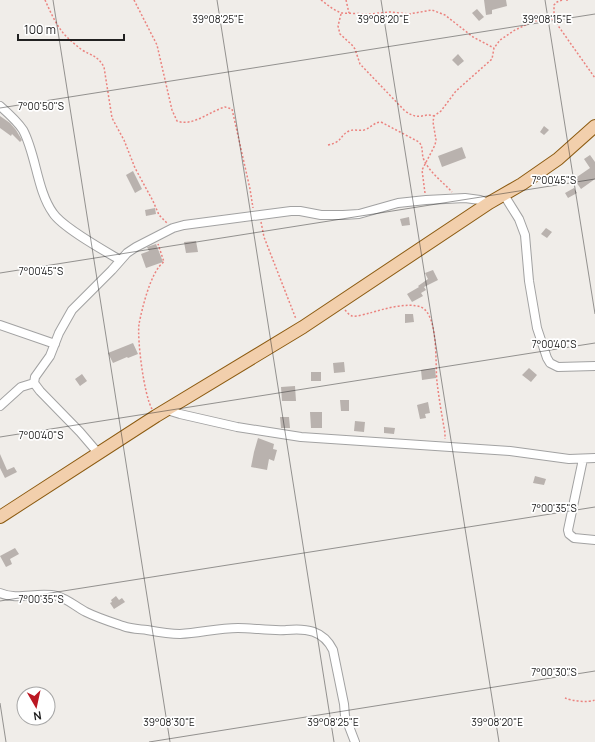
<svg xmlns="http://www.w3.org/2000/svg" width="595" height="742" font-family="Manrope,sans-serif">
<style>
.building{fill:#b9b2ae}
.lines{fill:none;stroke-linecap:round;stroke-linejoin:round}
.minor-casing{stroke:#a2a2a2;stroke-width:10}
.primary-casing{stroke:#8c5b11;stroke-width:14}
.path{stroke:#eb837f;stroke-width:1.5;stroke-dasharray:2 2;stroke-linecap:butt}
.minor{stroke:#fff;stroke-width:8}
.primary{stroke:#f2cfac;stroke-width:12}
.ticks{fill:none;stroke:#212121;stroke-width:1;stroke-opacity:0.45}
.ticks-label{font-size:10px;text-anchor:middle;fill:#212121;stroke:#fff;stroke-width:3.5;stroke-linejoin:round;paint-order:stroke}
</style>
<rect width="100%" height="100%" fill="#f0ede9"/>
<path class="building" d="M484 0H506L507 6 492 10V14L486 15Z
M477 9 484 17 479 21 472 13Z
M458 54 464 61 458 66 452 60Z
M0 116 10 123 16 130 22 140 20 142 12 134 11 136 0 128Z
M544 126 549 130 544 135 540 132Z
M462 147 466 158 442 167 438 156Z
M590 155 595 162V179L581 189 574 179 590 168 584 159Z
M133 171 142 189 135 193 126 175Z
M574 188 577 193 568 198 565 193Z
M155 208 156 214 146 216 145 210Z
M409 217 410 225 402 226 400 219Z
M546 228 552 232 547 238 541 234Z
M196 241 198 252 186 253 184 242Z
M156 244 163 262 146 268 141 254 149 251 147 247Z
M433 270 438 280 424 287 426 290 421 293 423 296 412 302 407 294 419 287 418 286 428 279 425 273Z
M405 314H413L414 322 405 323Z
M133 343 138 354 128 358 127 357 113 363 108 353Z
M344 362 345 372 334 373 333 363Z
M435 368 436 378 422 380 421 370Z
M529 368 537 375 531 382 522 375Z
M311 372H321V381H311Z
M82 374 87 381 80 386 75 379Z
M295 386 296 401H282L281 387Z
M340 400H349V411H341Z
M428 402 430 413 425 414 426 418 420 419 417 405Z
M310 412H322V428H311Z
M280 417H289L290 428H281Z
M355 421 365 422 364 432 354 431Z
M384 427 395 428 394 434 384 433Z
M258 438 274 444 273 449 277 450 274 461 269 459 267 470 251 467 254 452Z
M0 454 7 470 14 467 17 472 5 478 0 468Z
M535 476 546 479 544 485 533 483Z
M15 548 19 554 10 559 12 564 6 567 0 556Z
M116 596 119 600 122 598 125 602 114 609 110 603 112 602 111 600Z"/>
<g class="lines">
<g class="minor-casing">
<path id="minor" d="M0 106C8 113 17 121 23 130 36 154 37 191 53 213 62 227 103 250 120 260
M504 195 519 219 525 235 529 281 537 328 547 358 550 363 558 367 595 366
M0 325 55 344
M0 406 21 387 34 383
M167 410 180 414 237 427 301 437 510 451 569 459 595 458
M98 453 80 432 40 391 34 383 35 377 50 356 59 333 72 310 112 270 127 253 136 247 173 228 184 225 291 211H300L321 215H343L359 214 398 203 426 200 465 198 480 200 489 203
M583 459 568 530 569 534 574 538 595 540
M0 593C18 601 38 591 57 596 68 599 76 607 86 612 98 618 111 622 123 626 131 629 139 629 147 630 158 632 169 634 180 634 200 633 218 628 238 628 254 628 270 631 286 630 306 628 323 630 333 650L344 704 345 716 355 742"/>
</g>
<g class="primary-casing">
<path id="primary" d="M0 517 156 416 303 327 489 203 522 184 558 159 595 126"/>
</g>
<path class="path" d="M45 0C51 13 57 28 68 38 72 42 77 46 82 50 92 56 97 55 104 67L112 118 124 140 135 168 153 201 159 215 167 223
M134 0 157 45 172 110 177 121C193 127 210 111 225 107L232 109 250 189 253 208
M321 0 333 9 341 13 370 14 390 12 409 14 432 10 445 15 473 37 494 48
M346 0 349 13
M562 0 557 2 554 5V15L559 27 595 78
M566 0H568
M341 14 338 26 340 34 352 45 355 49 360 64 405 111C421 122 423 112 434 116
M328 145C343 142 339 136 349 131 354 129 359 131 364 130 371 128 374 122 381 122L419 142C424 148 421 154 424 160 430 173 443 182 452 192
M425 193 422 170 435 145 436 140 433 122 434 116 441 111 456 91 492 59 494 48 500 40 515 30 532 22 542 19H555
M261 222 264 237 296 319
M345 310C347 312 349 315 352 316 357 317 365 314 370 313 383 309 408 302 421 307 439 315 435 365 437 382 439 399 442 416 445 433V439
M152 409C144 395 137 340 139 324 142 309 151 270 164 262L158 244
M565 698C572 701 588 703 595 700"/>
<use href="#minor" class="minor"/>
<use href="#primary" class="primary"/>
</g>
<path class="ticks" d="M53 0 170 742M217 0 334 742M381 0 499 742M545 0 595 314M0 108 595 14M0 273 595 179M0 437 595 343M0 601 595 507M0 703 6 742M149 742 595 671"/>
<g class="ticks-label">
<text x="218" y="23">39°08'25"E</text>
<text x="383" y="23">39°08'20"E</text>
<text x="547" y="23">39°08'15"E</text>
<text x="41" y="110">7°00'50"S</text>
<text x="554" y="184">7°00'45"S</text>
<text x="41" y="275">7°00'45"S</text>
<text x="554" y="348">7°00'40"S</text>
<text x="41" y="439">7°00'40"S</text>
<text x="554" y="512">7°00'35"S</text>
<text x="41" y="603">7°00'35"S</text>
<text x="554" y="676">7°00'30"S</text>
<text x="169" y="726">39°08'30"E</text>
<text x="333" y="726">39°08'25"E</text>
<text x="497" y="726">39°08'20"E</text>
</g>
<g transform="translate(36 706) rotate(171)"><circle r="19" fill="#ffffff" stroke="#a6a6a6"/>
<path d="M0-3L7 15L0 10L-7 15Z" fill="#bb1722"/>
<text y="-6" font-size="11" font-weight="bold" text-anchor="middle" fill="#212121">N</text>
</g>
<path d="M18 34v6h106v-6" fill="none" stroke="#212121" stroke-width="2"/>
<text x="24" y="34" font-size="12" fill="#212121" stroke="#ffffff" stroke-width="3" paint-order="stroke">100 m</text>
</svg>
